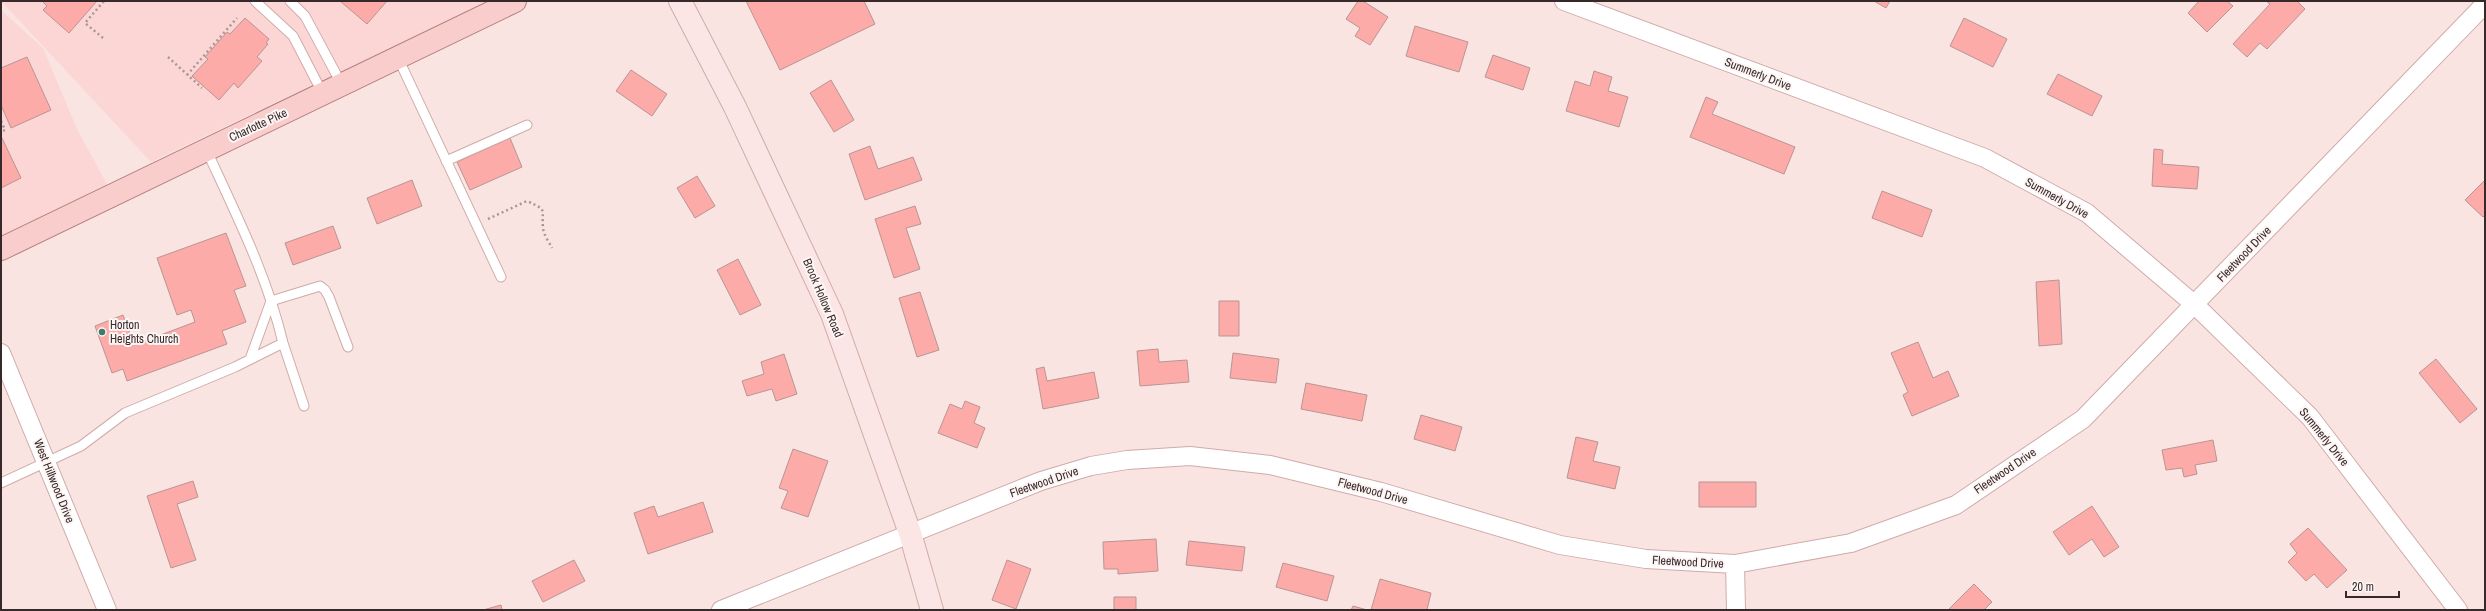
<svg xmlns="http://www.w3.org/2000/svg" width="2486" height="611" font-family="'Archivo Narrow',sans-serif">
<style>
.built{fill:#fbd6d4}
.building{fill:#fdaba8;stroke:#b89593}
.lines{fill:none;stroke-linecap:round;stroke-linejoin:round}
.lane-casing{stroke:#cfaba9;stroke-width:11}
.street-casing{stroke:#cfaba9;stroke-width:20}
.secondary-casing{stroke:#cfaba9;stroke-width:24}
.primary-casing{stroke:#b27e7c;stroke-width:24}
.path{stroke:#a99695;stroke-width:2.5;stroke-dasharray:2 3;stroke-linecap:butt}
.lane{stroke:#fff;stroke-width:9}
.street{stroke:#fff;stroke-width:18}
.secondary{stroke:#fce6e5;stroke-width:22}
.primary{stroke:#f9cdcb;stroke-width:22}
.poi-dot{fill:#3d7c6a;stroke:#fdf5f4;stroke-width:1.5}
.labels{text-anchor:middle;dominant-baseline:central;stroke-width:4;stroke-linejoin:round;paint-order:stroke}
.street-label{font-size:12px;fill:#372929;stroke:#fdf5f4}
.poi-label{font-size:12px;fill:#372929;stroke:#fdf5f4;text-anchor:start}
</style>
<rect width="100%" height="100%" fill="#fae4e2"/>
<path class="built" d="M1 1H488L151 162Z
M1 10 43 48 77 129 108 186 1 236Z"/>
<path class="building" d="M42 1H97L69 33 43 10 47 6Z
M340 1H387L367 24Z
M746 1H864L875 24 780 70Z
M1358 1H1363L1388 17 1370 45 1355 36 1360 28 1346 19Z
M1874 1H1890L1886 8Z
M2199 1H2227L2233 6 2207 32 2188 13Z
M2266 1H2297L2305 9 2267 49 2260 43 2247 57 2233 44 2270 4Z
M245 18 269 39 266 43 268 44 257 57 262 61 238 88 234 83 219 100 192 76 208 59 205 57 227 32 230 34Z
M1964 18 2007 39 1993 67 1950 46Z
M1415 26 1468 42 1459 72 1406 56Z
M1493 55 1530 68 1523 90 1485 77Z
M27 57 51 110 11 128 1 105V68Z
M631 70 667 94 652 116 616 91Z
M1594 71 1612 77 1608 91 1628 97 1619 127 1566 111 1575 81 1590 86Z
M2058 74 2102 96 2092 116 2047 94Z
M831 80 854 120 834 132 810 93Z
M1706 97 1718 102 1712 114 1795 147 1784 174 1690 137Z
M1 136 21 178 1 188Z
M510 138 522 167 470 190 457 162Z
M870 146 878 169 913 157 922 180 865 200 849 154Z
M2154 149 2163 150 2162 164 2199 167 2197 189 2152 186Z
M697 176 715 206 695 218 677 188Z
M412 180 422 206 377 224 367 198Z
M2485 180V215L2483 217 2465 200Z
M1882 191 1932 210 1922 237 1872 218Z
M915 206 921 224 906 228 920 269 894 278 875 219Z
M333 226 341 248 293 265 285 243Z
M226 233 246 286 234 290 246 322 222 331 227 344 127 381 123 369 112 373 95 326 123 315 134 345 195 322 191 310 177 315 157 258Z
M738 259 761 305 740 315 717 270Z
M2059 280 2062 344 2039 346 2036 282Z
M920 292 939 350 917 357 899 298Z
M1219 301H1239V336H1219Z
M1918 342 1933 378 1948 371 1959 396 1912 416 1903 395 1908 392 1891 353Z
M1158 349 1159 362 1187 360 1189 382 1140 386 1137 351Z
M1233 353 1279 359 1276 383 1230 378Z
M784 354 797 394 776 401 772 389 747 396 742 381 764 374 761 362Z
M2436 359 2477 409 2460 423 2419 373Z
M1044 367 1047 381 1094 372 1099 398 1043 409 1036 369Z
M1306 383 1367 395 1362 421 1301 409Z
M965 401 980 407 974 423 985 428 977 448 938 433 950 404 962 409Z
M1421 415 1462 427 1455 451 1414 439Z
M1576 437 1598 442 1593 461 1620 467 1615 489 1567 478Z
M2213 440 2217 461 2195 465 2197 474 2184 477 2182 468 2166 470 2162 450Z
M793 449 828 461 808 517 781 508 788 491 779 488Z
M193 481 198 497 177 504 196 560 171 568 147 496Z
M1699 482H1756V507H1699Z
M703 502 713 532 648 554 634 513 654 506 658 517Z
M2092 506 2119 547 2104 557 2092 539 2069 555 2053 532Z
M2308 528 2347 570 2327 588 2314 574 2306 581 2288 562 2297 553 2290 544Z
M1156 539 1158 571 1118 574V569H1104L1103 542Z
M1189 541 1245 547 1242 571 1186 565Z
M574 560 585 581 543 602 532 581Z
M1007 560 1031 569 1016 609 992 600Z
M1283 563 1334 576 1327 601 1276 587Z
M1380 579 1431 593 1427 610H1371Z
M1974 584 1992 602 1984 610H1948Z
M1114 597H1136V610H1114Z
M501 605 502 610H483Z
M1353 606 1367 610H1351Z"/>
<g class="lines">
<g class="lane-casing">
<path id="lane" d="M255 1 293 36 323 94
M290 1 305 16 342 85
M398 58 501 277
M446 161 527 125
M283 343 304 406
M250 359 271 301 320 286 325 290 329 297 348 347
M1 483 81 446 125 413 235 367 283 343C267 275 235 212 206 149"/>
</g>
<g class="street-casing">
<path id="street" d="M1564 1 1985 158 2087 213 2195 305 2310 417 2458 610
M1 353 107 610
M1735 564 1736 610
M721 610 1041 481 1091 466 1127 460 1190 456 1270 465 1381 492 1560 545 1646 559 1735 564 1851 543 1956 505 2083 419 2485 4"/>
</g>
<g class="secondary-casing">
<path id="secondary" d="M680 1 735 107 832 314 910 533 932 610"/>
</g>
<g class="primary-casing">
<path id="primary" d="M1 249 515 1"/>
</g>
<path class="path" d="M103 38 85 23 104 1
M168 57 202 88
M187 75 237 18
M1 121 5 130 1 132
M488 219 527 201C549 211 541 209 543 227 543 234 549 242 552 248"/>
<use href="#lane" class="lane"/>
<use href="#street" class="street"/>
<use href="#secondary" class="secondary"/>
<use href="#primary" class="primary"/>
</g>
<circle class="poi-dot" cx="102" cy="332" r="4"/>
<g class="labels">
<g class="street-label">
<text transform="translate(1758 74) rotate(21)">Summerly Drive</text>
<text transform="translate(258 125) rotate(-25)">Charlotte Pike</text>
<text transform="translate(2057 198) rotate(29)">Summerly Drive</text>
<text transform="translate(2244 254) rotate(-46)">Fleetwood Drive</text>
<text transform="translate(823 298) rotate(67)">Brook Hollow Road</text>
<text transform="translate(2324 437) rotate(51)">Summerly Drive</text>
<text transform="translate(2005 471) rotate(-34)">Fleetwood Drive</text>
<text transform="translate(54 481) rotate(68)">West Hillwood Drive</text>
<text transform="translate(1044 482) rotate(-19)">Fleetwood Drive</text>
<text transform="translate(1373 491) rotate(15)">Fleetwood Drive</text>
<text transform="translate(1688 562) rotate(3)">Fleetwood Drive</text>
</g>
<g class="poi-label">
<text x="110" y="325">Horton<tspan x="110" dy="14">Heights Church</tspan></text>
</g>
</g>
<rect width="2486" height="611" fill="none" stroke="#372929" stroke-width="4"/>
<path d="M2346 591v6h53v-6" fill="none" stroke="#372929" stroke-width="2"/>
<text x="2352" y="591" font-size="12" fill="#372929" stroke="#fdf5f4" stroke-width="3" paint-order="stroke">20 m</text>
</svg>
